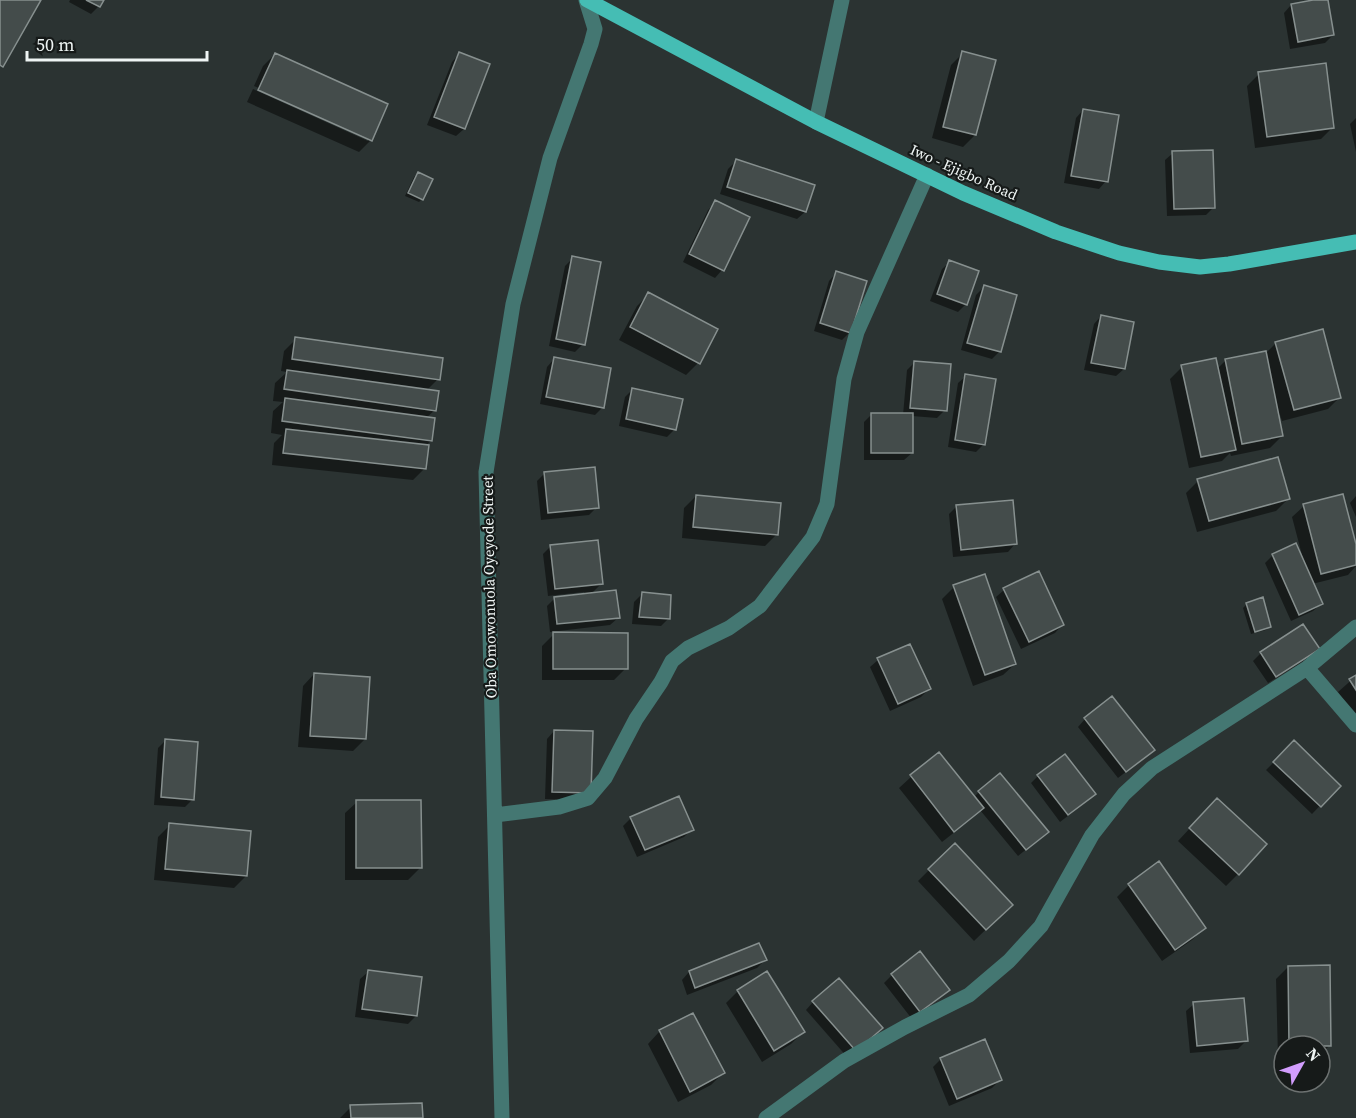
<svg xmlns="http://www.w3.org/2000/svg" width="1356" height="1118" font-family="'Source Serif 4',serif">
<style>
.shadow{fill:#0007}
.building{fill:#444c4b;stroke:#87908f;stroke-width:1.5}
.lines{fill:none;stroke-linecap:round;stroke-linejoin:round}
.minor{stroke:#447772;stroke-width:15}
.major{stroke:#45bdb4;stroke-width:15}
.labels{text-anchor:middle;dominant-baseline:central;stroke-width:4.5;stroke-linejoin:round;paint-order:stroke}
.street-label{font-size:15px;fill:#eff5f4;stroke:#161a19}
</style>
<rect width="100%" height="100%" fill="#2b3332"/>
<path class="shadow" d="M70 0H102L99 6 91 14 69 2Z
M1322 0H1326L1333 35 1325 43 1290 49 1284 13 1291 5Z
M963 53 975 135 963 147 932 138 951 65Z
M275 54 371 140 359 152 247 102 253 89 368 141V137L254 86 263 66Z
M459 54 488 65 464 129 456 136 427 125 452 62Z
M1259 74 1333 127 1321 139 1255 148 1247 86Z
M1083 110 1106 181 1099 189 1064 183 1076 118Z
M1356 118V152L1350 124Z
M1173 153 1214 207 1206 215 1167 216 1165 160Z
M736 161 813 186 805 212 797 219 720 194 728 169Z
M418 173 422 199 419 202 405 196 414 177Z
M716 202 748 218 722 270 715 278 683 262 708 210Z
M573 258 583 344 575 352 549 346 565 266Z
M950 262 966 304 958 312 930 301 942 269Z
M836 273 850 332 842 340 814 331 829 281Z
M984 287 1000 351 992 359 961 350 976 295Z
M649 294 716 329 698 363 686 375 619 340 637 306Z
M1101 316 1124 369 1116 376 1084 370 1094 324Z
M296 339 438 379 426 391 435 410 426 418 431 441 425 446V468L413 480 272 465 274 443 282 435 271 433 273 411 283 402 273 401 275 383 287 372 281 371 284 351Z
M1276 343 1340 397 1328 409 1282 421 1280 415H1278L1282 436 1270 448 1231 456 1230 453 1222 461 1189 468 1170 379 1182 367 1217 369 1226 360 1267 352Z
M554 359 603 407 595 415 540 404 547 367Z
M915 362 945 410 937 418 912 416V453L904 460H864V422L872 414 903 415 907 370Z
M966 376 984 444 976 452 948 447 958 383Z
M633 389 675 429 667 437 619 426 625 397Z
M545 473 597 507 589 515 541 520 537 481Z
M1198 481 1288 499 1276 511 1197 532 1186 493Z
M696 496 777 534 765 546 682 538 684 508Z
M1356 496V517L1350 503Z
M957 506 1015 544 1008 552 953 557 949 514Z
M1304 506 1356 549V566L1348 575 1312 584 1321 604 1313 611 1291 621 1265 563 1273 555H1302L1292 517Z
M551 546 601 584 590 595 618 618 610 625 550 632 547 606 555 598 585 595 584 592 548 596 543 554Z
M1038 573 1062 625 1055 633 1021 649 996 597 1004 590Z
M954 587 1015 664 1003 675 973 686 942 599Z
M642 594 668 619 661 626 632 624 634 602Z
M1247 604 1270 626 1266 630 1251 634 1243 608Z
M554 634 626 668 614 680H542V646Z
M1318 649 1310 657 1268 683 1253 661 1261 653Z
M878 660 929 689 921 697 890 711 870 667Z
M314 674 365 739 353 751 298 747 303 686Z
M1356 676V718L1338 692Z
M1085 719 1145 757 1118 778 1078 727Z
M554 731 589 792 582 800 545 799 547 739Z
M166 740 193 799 185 807 154 805 158 748Z
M1294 742 1339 786 1312 814 1266 770Z
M939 754 973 798 979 792 1039 839 1018 856 980 810 970 820 942 842 899 788 911 777Z
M1038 776 1094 794 1086 802 1060 822 1031 783Z
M357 802 420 868 408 880H345V813Z
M1205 812 1238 874 1226 886 1178 841Z
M631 818 692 829 684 837 637 857 623 826Z
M170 825 246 876 234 888 154 880 158 837Z
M929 870 1011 905 974 941 918 881Z
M1129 885 1204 928 1192 940 1162 961 1117 897Z
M759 945 765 960 757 968 687 995 682 980 689 972Z
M920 954 940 997 912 1019 884 983 892 975Z
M1288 967 1330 1045 1320 1055V1046H1284V1058H1278L1276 979Z
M368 972 416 1016 408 1024 355 1017 360 979Z
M767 973 803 1032 791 1044 762 1062 726 1003 738 991Z
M813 1002 881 1028 848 1058 806 1010Z
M1194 1004 1246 1041 1238 1049 1190 1053 1186 1011Z
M692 1015 723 1073 711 1085 678 1102 648 1044 659 1032Z
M941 1059 1000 1080 992 1088 949 1106 933 1067Z
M351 1107 421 1118H340Z"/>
<path class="building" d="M0 0H41L3 67 0 65Z
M86 0H104L100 7Z
M1313 0H1328L1334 35 1298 42 1291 4Z
M962 51 996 60 976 135 943 127Z
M459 52 490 64 465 129 434 117Z
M275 53 388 104 372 141 258 90Z
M1326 63 1334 128 1267 137 1258 72Z
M1083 109 1119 115 1108 182 1071 176Z
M1213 150 1215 208 1174 209 1172 151Z
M736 159 815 185 806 212 727 187Z
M418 172 433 179 423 200 408 193Z
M715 200 750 217 724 271 689 254Z
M572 256 601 262 585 345 556 339Z
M949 260 979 271 967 305 937 294Z
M836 271 867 281 851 333 820 323Z
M984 285 1017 295 1001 352 967 343Z
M648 292 718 329 700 364 630 327Z
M1101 315 1134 322 1125 369 1091 363Z
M1323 329 1341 398 1294 410 1275 342Z
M295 337 443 358 440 380 292 359Z
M1266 351 1283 436 1242 444 1225 359Z
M554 357 611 368 604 408 546 397Z
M1216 358 1236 450 1201 457 1181 365Z
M914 361 951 364 947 411 910 408Z
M287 370 439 391 436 411 284 389Z
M965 374 996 379 985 445 955 440Z
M632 388 683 399 676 430 626 419Z
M285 398 435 418 432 441 282 421Z
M871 413H913V453H871Z
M286 429 429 445 426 469 283 453Z
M1278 457 1290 499 1209 521 1197 479Z
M595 467 599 508 548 513 544 472Z
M1343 494 1356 544V565L1321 574 1303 504Z
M696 495 781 503 778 535 693 527Z
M1013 500 1017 544 961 550 956 505Z
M598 540 603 584 555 589 550 545Z
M1296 543 1323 604 1299 615 1272 554Z
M1039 571 1064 625 1029 642 1003 588Z
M985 574 1016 664 985 675 953 585Z
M616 590 620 618 557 624 554 597Z
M642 592 671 595 670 619 639 617Z
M1263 597 1271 627 1255 632 1246 603Z
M1303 624 1320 649 1276 677 1260 652Z
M553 632 628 633V669H553Z
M910 644 931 689 898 704 877 658Z
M314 673 370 677 366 739 310 736Z
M1356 675V690L1349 679Z
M1112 696 1155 750 1126 772 1084 718Z
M554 730 593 731 591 793 552 792Z
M165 739 198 742 194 800 161 797Z
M1294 740 1341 786 1321 807 1273 762Z
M939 752 984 808 954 832 910 775Z
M1065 754 1096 794 1068 815 1037 775Z
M1000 773 1049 832 1026 850 978 791Z
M679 796 694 830 645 850 630 817Z
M1217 798 1267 844 1239 875 1189 828Z
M356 800H421L422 868H356Z
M169 823 251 831 247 876 165 869Z
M955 843 1013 905 986 930 928 869Z
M1159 861 1206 928 1175 950 1128 884Z
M759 943 767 960 695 988 689 971Z
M920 951 950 990 920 1012 891 974Z
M1330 965 1331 1046H1289L1288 966Z
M368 970 422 977 417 1016 362 1009Z
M767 971 805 1032 774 1051 737 990Z
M839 978 883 1028 856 1051 812 1001Z
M1244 998 1248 1041 1197 1046 1193 1002Z
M693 1013 725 1073 690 1092 659 1030Z
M985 1039 1002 1080 957 1099 940 1058Z
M422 1103 423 1118H351L350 1105Z"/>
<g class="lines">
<path class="minor" d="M816 122 842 0
M1307 668 1356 725
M495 815 559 807 588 798 605 778 636 719 661 682 672 661 688 648 729 628 760 606 813 537 827 504 844 379 857 332 927 175
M502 1118 486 472 513 304 550 158 591 44 595 29 586 0
M766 1118 844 1061 905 1027 969 995 1009 961 1041 926 1092 835 1124 794 1152 768 1307 668 1356 627"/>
<path class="major" d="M587 0 816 122 963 193 1056 232 1119 253 1159 262 1200 267 1229 264 1356 242"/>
</g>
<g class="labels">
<g class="street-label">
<text transform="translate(964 172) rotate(24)">Iwo - Ejigbo Road</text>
<text transform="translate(489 587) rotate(-91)">Oba Omowonuola Oyeyode Street</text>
</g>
</g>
<g transform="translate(1302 1064) rotate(50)"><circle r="28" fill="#161a19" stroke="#6d7271" stroke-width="1.5"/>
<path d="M0-4.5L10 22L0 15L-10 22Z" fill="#d29dfd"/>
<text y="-9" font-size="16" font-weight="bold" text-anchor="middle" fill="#eff5f4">N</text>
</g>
<path d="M27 51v9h180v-9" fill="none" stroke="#eff5f4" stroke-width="3"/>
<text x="36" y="51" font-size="18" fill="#eff5f4" stroke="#161a19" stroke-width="4.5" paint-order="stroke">50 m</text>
</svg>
